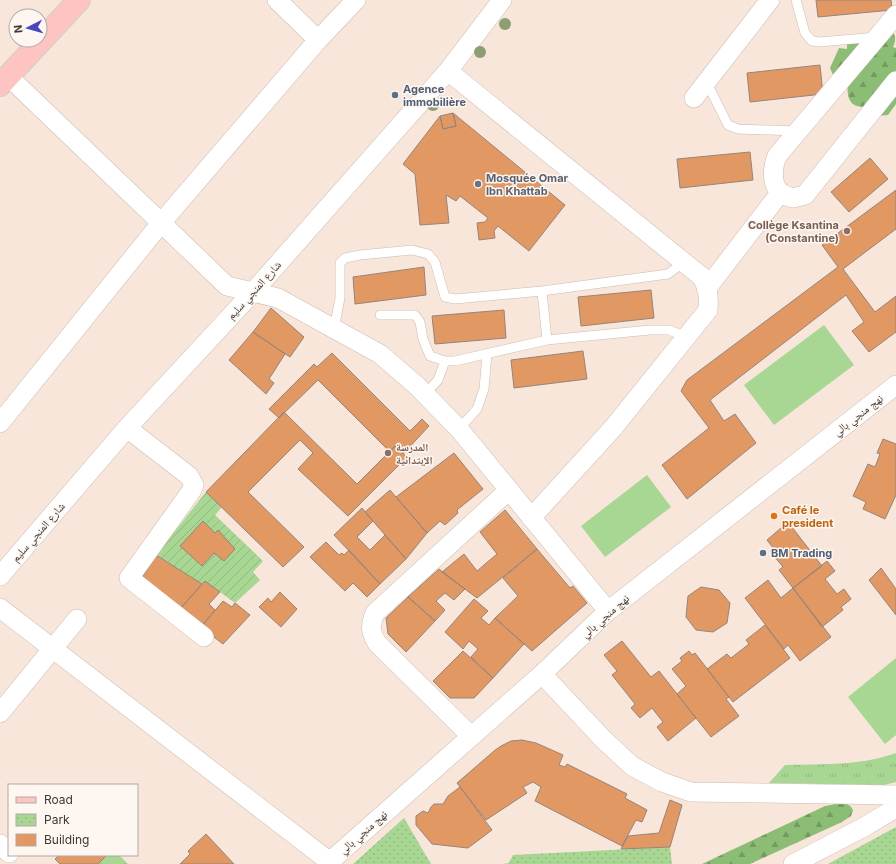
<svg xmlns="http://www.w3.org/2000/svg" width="896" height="864" font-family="Inter,'Noto Naskh Arabic',sans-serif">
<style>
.grass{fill:url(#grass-tufts)}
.forest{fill:url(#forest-firs)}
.park{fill:url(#park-dots)}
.garden{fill:url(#garden-furrows)}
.pitch{fill:#a7d793}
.building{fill:#e19863;stroke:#95857b}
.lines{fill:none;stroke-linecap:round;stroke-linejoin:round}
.lane-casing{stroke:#ccbbaf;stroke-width:10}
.street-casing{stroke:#ccbbaf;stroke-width:20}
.primary-casing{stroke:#d1cfce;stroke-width:24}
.lane{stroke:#fff;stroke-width:9}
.street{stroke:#fff;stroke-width:19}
.primary{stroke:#fec4c1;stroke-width:22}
.tree{fill:#8d9e72}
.service-dot{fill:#5c6f8a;stroke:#fdf6f1;stroke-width:1.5}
.worship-dot{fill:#6b7280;stroke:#fdf6f1;stroke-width:1.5}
.education-dot{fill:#8d6e63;stroke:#fdf6f1;stroke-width:1.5}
.food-dot{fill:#e8710a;stroke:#fdf6f1;stroke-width:1.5}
.labels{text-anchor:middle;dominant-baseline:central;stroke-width:3;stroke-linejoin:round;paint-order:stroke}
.service-label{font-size:11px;font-weight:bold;fill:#4e5e75;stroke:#fdf6f1;text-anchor:start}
.worship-label{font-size:11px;font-weight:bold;fill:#5b616d;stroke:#fdf6f1;text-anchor:start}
.education-label{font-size:11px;font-weight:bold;fill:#785e54;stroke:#fdf6f1;text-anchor:end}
.street-label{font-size:11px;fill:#3e3833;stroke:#fdf6f1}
.food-label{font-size:11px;font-weight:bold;fill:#c56008;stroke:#fdf6f1;text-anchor:start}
</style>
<defs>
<pattern id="grass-tufts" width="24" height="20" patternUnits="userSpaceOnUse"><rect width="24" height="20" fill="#a7d793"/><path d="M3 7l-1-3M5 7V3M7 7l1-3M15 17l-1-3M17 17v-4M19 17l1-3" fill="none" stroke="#91b97f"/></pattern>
<pattern id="forest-firs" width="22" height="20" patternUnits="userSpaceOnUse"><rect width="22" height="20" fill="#8bbd75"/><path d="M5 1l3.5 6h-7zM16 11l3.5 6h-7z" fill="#739b61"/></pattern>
<pattern id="park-dots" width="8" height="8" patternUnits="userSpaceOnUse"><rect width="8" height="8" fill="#a7d793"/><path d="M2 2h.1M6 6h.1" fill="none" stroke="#91b97f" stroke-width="1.8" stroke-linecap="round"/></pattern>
<pattern id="garden-furrows" width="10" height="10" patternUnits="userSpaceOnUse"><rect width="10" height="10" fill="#a7d793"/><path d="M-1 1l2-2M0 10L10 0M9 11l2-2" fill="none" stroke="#91b97f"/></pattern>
</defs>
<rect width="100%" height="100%" fill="#f8e6da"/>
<path class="grass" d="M896 753V782L884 785 769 783 785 765C821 764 861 766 896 753Z
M107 855H119L128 864H98Z"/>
<path class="forest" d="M892 30C896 37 896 40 893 47L896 48V104L888 115 878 116 867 106C850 110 846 97 848 83L833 75 830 68 839 48 847 49V42Z
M841 803C847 804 850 804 853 810L851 816 842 822 750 864H702L825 806Z"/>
<path class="park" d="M404 818 431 864H353Z
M896 827V864H828Z
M670 847 672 864H502L509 863 513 855Z"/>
<path class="garden" d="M206 492 222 507 215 515 263 561 253 572 260 580 235 603 205 581 202 584 156 555Z"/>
<path class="pitch" d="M824 325 854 365 774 425 744 385Z
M647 475 671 507 605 557 581 526Z
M896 658V735L885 744 848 697Z"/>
<path class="building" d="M816 0H891L892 10 818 17Z
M820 65 823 94 750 102 747 73Z
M453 113 565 205 529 251 498 226 494 231 495 238 479 240 477 223 485 222 488 218 460 196 456 201 446 195 449 223 420 225 415 174 403 164 440 116 443 129 456 126Z
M453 113 456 126 443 129 440 116Z
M750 152 753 180 680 188 677 159Z
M870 158 888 179 849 212 831 192Z
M896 190V229L843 269 875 312 896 296V332L869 352 852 331 864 322 846 295 710 400 724 421 735 414 756 443 687 499 662 465 709 428 681 391 687 380 838 267 822 245Z
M424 267 426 295 355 304 353 277Z
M651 290 654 318 581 326 578 297Z
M271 308 304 337 290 357 253 332Z
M504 310 506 338 435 344 432 316Z
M253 332 285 354 269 379 274 383 266 394 229 360Z
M583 351 587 379 514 388 511 360Z
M332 353 410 431 422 419 429 426 403 454 395 446 390 452 318 380 279 418 269 409 314 364 317 367Z
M284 412 357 484 395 446 407 457 348 516 298 469 313 453 300 440 248 492 304 547 283 567 206 492Z
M883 439 896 444V495L885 519 863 509 866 502 853 496 868 464 875 467 880 454 877 453Z
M454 453 483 489 457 510 458 513 445 525 440 521 427 533 396 497Z
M390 490 427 533 406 559 365 512Z
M362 508 373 521 357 537 370 550 385 535 406 559 380 584 334 535Z
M505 510 537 549 477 598 442 572 464 554 477 571 497 554 480 532Z
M203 521 215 533 218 530 235 549 224 561 214 553 202 566 180 546Z
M788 522 822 566 793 588 779 570 783 567 770 551 774 549 767 540Z
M326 542 339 555 342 553 344 555 349 550 380 584 367 597 353 583 345 591 310 557Z
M537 549 570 588 573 586 587 603 532 651 495 618 518 596 503 578Z
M156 555 202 584 179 610 141 579Z
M827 561 835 571 825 579 837 594 844 589 851 599 841 607 843 610 822 627 793 588Z
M881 568 896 589V615L869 580Z
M439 569 465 589 454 600 445 593 436 601 445 610 435 621 408 597Z
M768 580 781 598 793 588 831 637 800 661 788 645 784 649 745 598Z
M205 581 220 592 209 604 215 610 201 627 179 610Z
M701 587 719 590 730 603 727 623 713 632 696 630 686 617 688 596Z
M280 592 297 609 281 627 259 607 268 598 271 602Z
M408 597 435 621 406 652 388 634 386 618Z
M474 599 488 611 481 618 489 625 495 618 524 644 493 678 471 657 478 649 469 641 463 649 445 632Z
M223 601 232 607 235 603 250 615 223 644 201 627Z
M765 625 790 658 733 702 707 669 727 654 731 658 749 644 746 640Z
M622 641 651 677 659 671 696 718 668 741 657 727 663 722 652 708 640 718 631 708 635 704 612 675 617 671 604 655Z
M463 651 493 678 474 698H450L433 681Z
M689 651 692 655 695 653 729 697 726 699 739 716 711 737 677 694 686 686 672 669 682 661 680 658Z
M522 740 536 743 563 755 559 765 565 767 567 764 627 794 625 798 647 810 642 822 636 820 622 846 535 801 541 787 533 782 523 787 527 793 486 820 457 783 494 751 501 746 511 741Z
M460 787 492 830 468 848 432 844 416 825V816L423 811 428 813 431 807 434 804H443L448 796Z
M670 800 682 805 670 847 621 849 628 836 659 833Z
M206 834 234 864H180L190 854 188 851Z
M59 855H107L98 864H60L55 859Z"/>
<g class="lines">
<g class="lane-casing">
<path id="lane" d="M796 0 805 33 812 41 819 42 877 37
M706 81 728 125 738 129 797 131
M542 291 547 340 650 330H669L686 337
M380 315H415L420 322 423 339 430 356 445 361H455L547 340
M334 329 340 298V263L345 258 360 255 412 250 428 254 435 262 445 297 455 299 542 291 668 274 684 262
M425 394 438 380 445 361
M459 429 477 409 484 389 487 354"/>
</g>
<g class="street-casing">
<path id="street" d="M277 0 318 40
M896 15 777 156C773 166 770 184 781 193 784 195 789 197 793 198L805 195 896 81
M448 71 702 277C708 288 709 297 708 310L613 428 531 518
M8 76 227 286 278 298 380 354 416 385 459 429 608 611
M694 98 770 0
M708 287 780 193
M0 423 161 223 318 40 356 0
M127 428 189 476 194 485 192 490 129 578 204 637
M0 576 127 428 253 292 448 71 502 0
M0 608 330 862
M542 674 603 739 632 766 662 782 691 792 896 795
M0 713 77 619
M471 736 377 643C370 631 370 626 375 613L509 490
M0 844 9 853
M327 864 542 674 608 611 896 385
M793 864 864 827 896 808"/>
</g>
<g class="primary-casing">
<path id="primary" d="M0 85 79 0"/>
</g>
<use href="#lane" class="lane"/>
<use href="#street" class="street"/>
<use href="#primary" class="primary"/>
</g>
<g class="tree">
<circle cx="505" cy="24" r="6"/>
<circle cx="480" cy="52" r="6"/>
<circle cx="433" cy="105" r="6"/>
</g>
<g class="service-dot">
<circle cx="395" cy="95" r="4"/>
<circle cx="763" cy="553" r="4"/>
</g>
<circle class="worship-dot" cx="478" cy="184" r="4"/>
<g class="education-dot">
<circle cx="847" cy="231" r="4"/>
<circle cx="388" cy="453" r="4"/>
</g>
<circle class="food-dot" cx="774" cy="516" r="4"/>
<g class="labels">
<g class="service-label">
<text x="403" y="89">Agence<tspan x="403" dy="13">immobilière</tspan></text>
<text x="771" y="553">BM Trading</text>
</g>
<g class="worship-label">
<text x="486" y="178">Mosquée Omar<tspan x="486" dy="13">Ibn Khattab</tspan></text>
</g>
<g class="education-label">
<text x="839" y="225">Collège Ksantina<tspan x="839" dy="13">(Constantine)</tspan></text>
<text x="396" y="447" text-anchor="start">المدرسة<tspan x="396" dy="13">الإبتدائية</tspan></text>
</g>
<g class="street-label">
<text transform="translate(254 290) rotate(-48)">شارع المنجي سليم</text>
<text transform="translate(858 415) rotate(-38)">نهج منجي بالي</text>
<text transform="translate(38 532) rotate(-49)">شارع المنجي سليم</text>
<text transform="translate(605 616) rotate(-41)">نهج منجي بالي</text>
<text transform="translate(363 832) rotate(-41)">نهج منجي بالي</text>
</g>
<g class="food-label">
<text x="782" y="510">Café le<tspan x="782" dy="13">president</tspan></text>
</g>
</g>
<rect x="8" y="784" width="130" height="72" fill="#fdf6f1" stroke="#b1aaa5"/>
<rect x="16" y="797" width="20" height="6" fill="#fec4c1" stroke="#b1aaa5"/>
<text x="44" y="804" font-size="12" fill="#3e3833">Road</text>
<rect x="16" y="814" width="20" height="12" fill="url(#park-dots)" stroke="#b1aaa5"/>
<text x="44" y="824" font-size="12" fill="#3e3833">Park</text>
<rect x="16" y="834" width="20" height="12" fill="#e19863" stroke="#b1aaa5"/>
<text x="44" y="844" font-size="12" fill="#3e3833">Building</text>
<g transform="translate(28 28) rotate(264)"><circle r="19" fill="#fdf6f1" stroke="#b1aaa5"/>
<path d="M0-3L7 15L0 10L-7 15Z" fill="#4847bd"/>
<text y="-6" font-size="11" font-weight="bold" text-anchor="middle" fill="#3e3833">N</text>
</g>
</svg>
